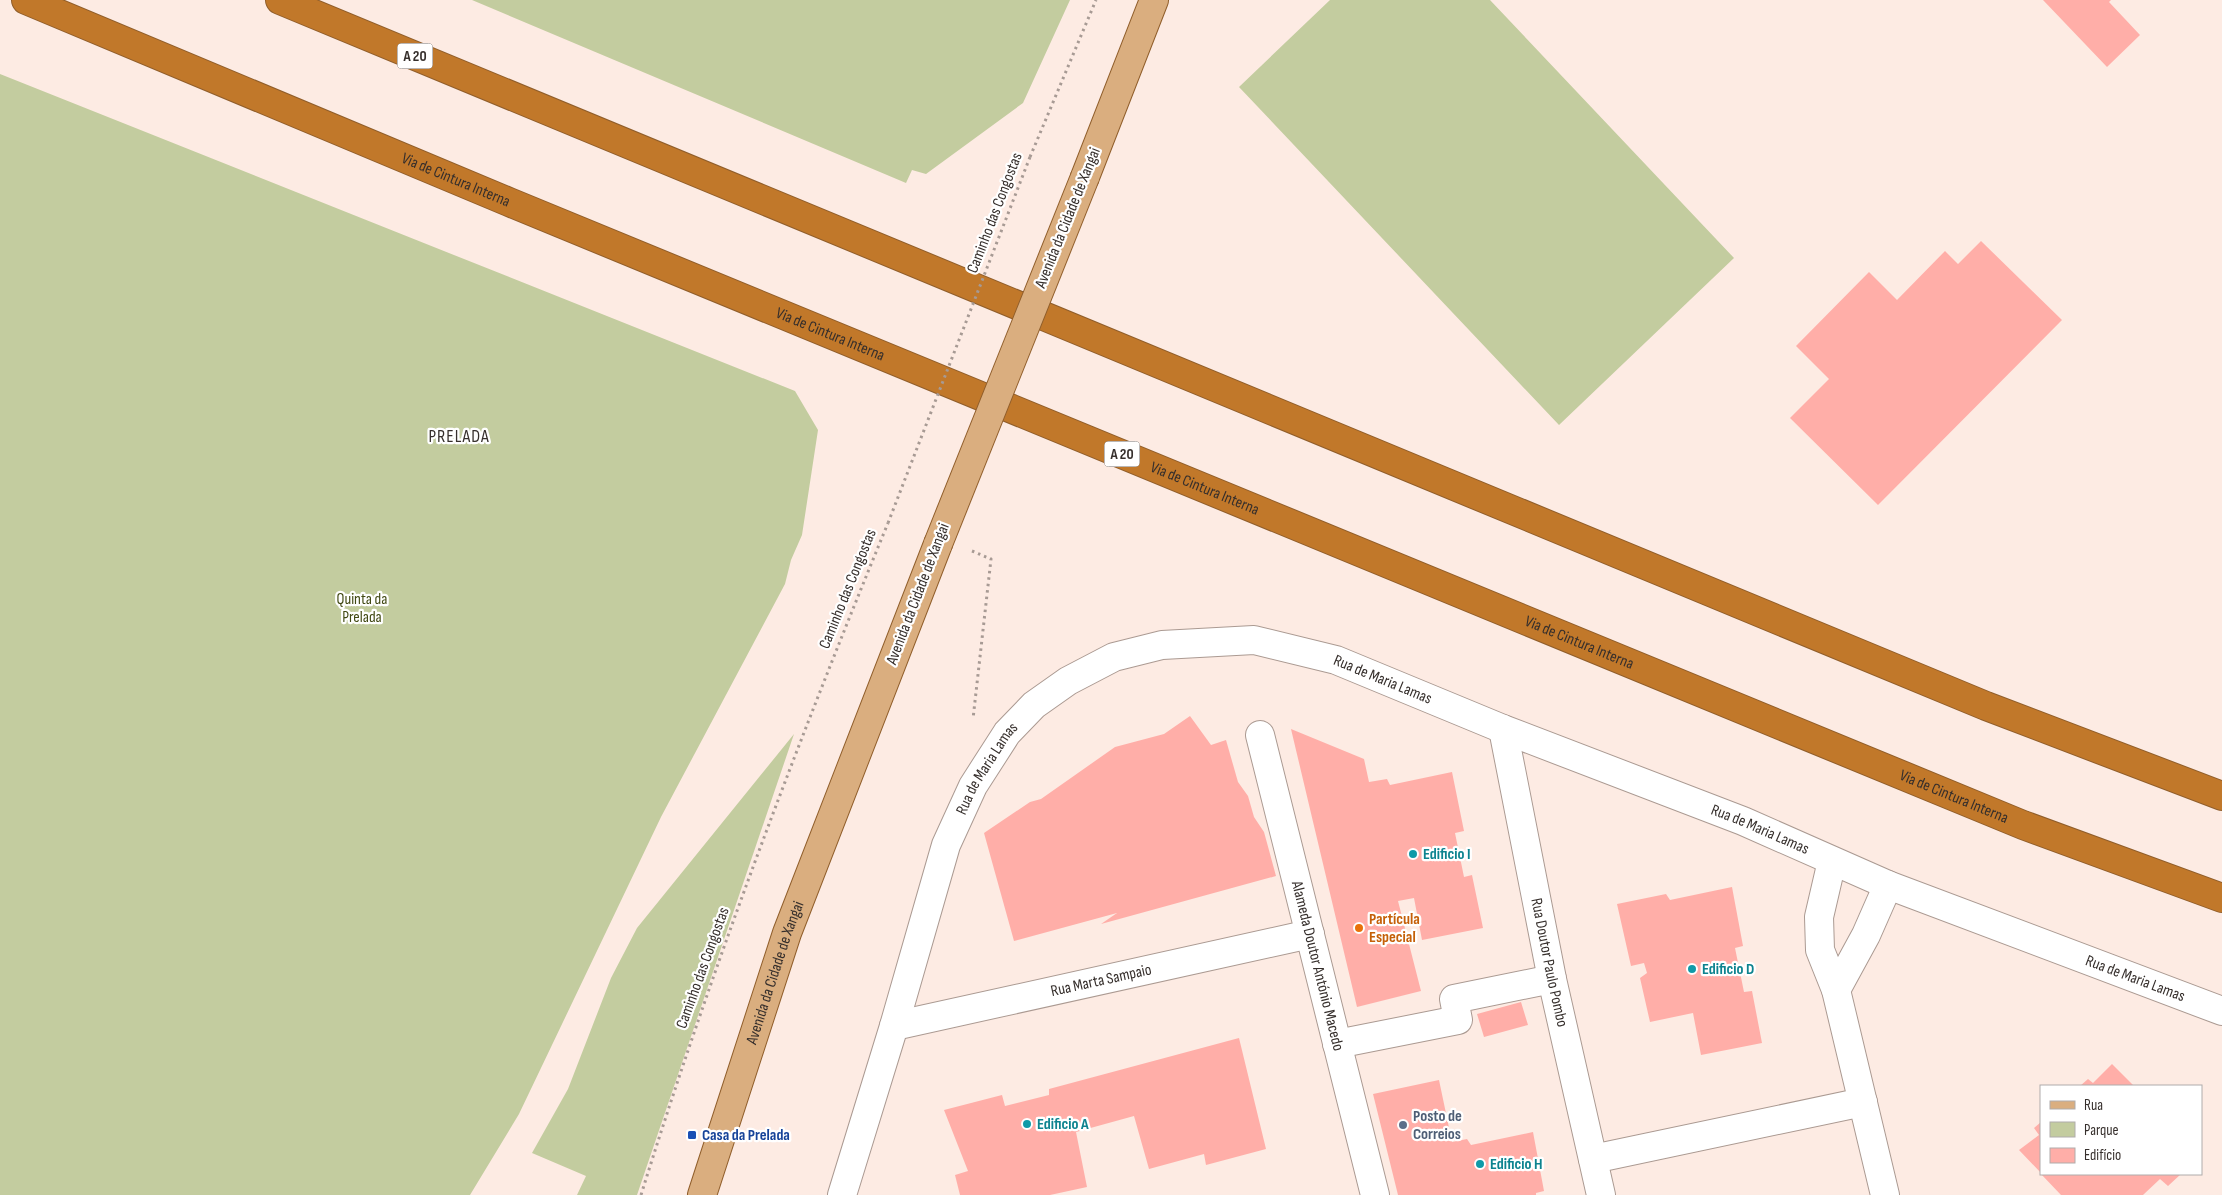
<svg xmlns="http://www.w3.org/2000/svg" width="2222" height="1195" font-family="'Sofia Sans Condensed',sans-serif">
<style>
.green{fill:#c3cc9f}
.building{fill:#ffaea8}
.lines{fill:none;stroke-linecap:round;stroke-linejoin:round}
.minor-casing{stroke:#ab9a92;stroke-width:30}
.major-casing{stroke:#905e2b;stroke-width:30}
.highway-casing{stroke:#905e2b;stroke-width:30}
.path{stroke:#a79a94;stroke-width:3;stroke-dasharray:2.5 4;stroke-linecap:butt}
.minor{stroke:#fff;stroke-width:28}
.major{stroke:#daae7f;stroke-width:28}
.highway{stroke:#c1782a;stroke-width:28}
.major-bridge-casing{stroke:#905e2b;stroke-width:30;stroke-linecap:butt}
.path-bridge{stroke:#a79a94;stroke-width:3;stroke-dasharray:2.5 4;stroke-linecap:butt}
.major-bridge{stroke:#daae7f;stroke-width:28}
.culture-dot{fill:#0f9aa8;stroke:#fff;stroke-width:2}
.food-dot{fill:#e8710a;stroke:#fff;stroke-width:2}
.service-dot{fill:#5c6f8a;stroke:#fff;stroke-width:2}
.transit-dot{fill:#1a4fb4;stroke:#fff;stroke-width:2}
.labels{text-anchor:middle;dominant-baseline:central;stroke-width:4.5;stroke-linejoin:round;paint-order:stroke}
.shield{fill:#fff;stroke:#726d6b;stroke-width:1}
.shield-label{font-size:15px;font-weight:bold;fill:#362f2c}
.street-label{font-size:16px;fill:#362f2c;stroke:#fff}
.park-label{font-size:16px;fill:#414913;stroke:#fff}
.culture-label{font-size:16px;font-weight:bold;fill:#0d838f;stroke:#fff;text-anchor:start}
.food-label{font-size:16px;font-weight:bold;fill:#c56008;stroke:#fff;text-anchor:start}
.service-label{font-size:16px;font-weight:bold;fill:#4e5e75;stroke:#fff;text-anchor:start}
.transit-label{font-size:16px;font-weight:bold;fill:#164399;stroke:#fff;text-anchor:start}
.neighbourhood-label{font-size:18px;letter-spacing:1px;fill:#362f2c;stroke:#fff}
</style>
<rect width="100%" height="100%" fill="#fdebe3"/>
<path class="green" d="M472 0H1070L1023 103 926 174 912 170 906 183Z
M1330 0H1490L1734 258 1559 425 1239 87Z
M0 74 795 391 818 430 802 535 791 560 785 584 661 817 519 1114 470 1195H0Z
M794 734 637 1195H577L586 1176 532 1153 568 1089 611 978 637 928Z"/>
<path class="building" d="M2043 0H2111L2109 2 2140 35 2107 67Z
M1981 241 2062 320 1878 505 1790 418 1829 379 1796 346 1869 272 1897 300 1945 251 1958 264Z
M1190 716 1211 745 1226 740 1238 782 1248 796 1254 817 1264 832 1276 876 1101 924 1117 913 1014 941 984 833 1030 802 1041 799 1115 747 1164 734Z
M1291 729 1364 759 1369 782 1387 779 1390 785 1452 772 1464 831 1455 833 1464 877 1472 875 1483 928 1422 940 1414 898 1398 901 1421 991 1357 1007Z
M1732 887 1743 946 1735 948 1744 992 1752 991 1762 1043 1701 1055 1693 1013 1650 1022 1640 978 1647 973 1644 963 1631 966 1617 904 1666 894 1670 900Z
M1521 1002 1528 1025 1484 1037 1477 1014Z
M1239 1038 1266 1149 1206 1165 1204 1154 1149 1169 1134 1116 1076 1132 1087 1187 1050 1195H960L955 1175 968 1171 944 1110 1002 1095 1005 1106 1049 1095V1089Z
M2112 1064 2134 1086H2080L2088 1079 2093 1083Z
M1439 1080 1452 1142 1467 1139 1471 1145 1533 1132 1544 1191 1536 1193V1195H1398L1373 1094Z
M2041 1122V1173L2019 1150 2039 1135 2034 1128Z
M2041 1174H2181L2168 1186 2160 1179 2143 1195H2061Z"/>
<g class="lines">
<g class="minor-casing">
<g id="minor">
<path id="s1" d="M1503 729 1552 979 1601 1195"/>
<path id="s2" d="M1260 735 1375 1195"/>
<path d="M1832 861 1819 917 1820 950 1836 990 1885 1195"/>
<path d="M1836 990 1866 935 1888 885"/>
<path id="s3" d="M894 1026 1310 934"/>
<path d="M1337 1044 1458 1020 1454 999 1552 979"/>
<path d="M1593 1159 1863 1102"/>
<path id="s4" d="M842 1195 894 1026 946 845 973 786 1007 733 1034 705 1068 681 1114 657 1162 645 1254 640 1336 660 1503 729 1743 821 1888 885 2222 1011"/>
</g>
</g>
<g class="major-casing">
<g id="major">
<path d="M1085 177 1154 0"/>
<path id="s5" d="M702 1195 787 933 938 544"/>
</g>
</g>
<g class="highway-casing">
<g id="highway">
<path id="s6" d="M26 0 509 202 2023 825 2222 898"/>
<path d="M280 0 1986 706 2222 796"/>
</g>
</g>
<path class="path" d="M1030 157 1096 0
M972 551 991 559 973 719
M641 1195C712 967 797 744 888 523"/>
<use href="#minor" class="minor"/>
<use href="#major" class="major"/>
<use href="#highway" class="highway"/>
<g class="major-bridge-casing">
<path id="major-bridge" d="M938 544 1085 177"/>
</g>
<path class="path-bridge" d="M888 523 1030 157"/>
<use href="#major-bridge" class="major-bridge"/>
</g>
<g class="culture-dot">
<circle cx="1413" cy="854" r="5"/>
<circle cx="1692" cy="969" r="5"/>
<circle cx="1027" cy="1124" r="5"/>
<circle cx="1480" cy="1164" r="5"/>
</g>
<circle class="food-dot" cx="1359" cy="928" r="5"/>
<circle class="service-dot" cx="1403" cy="1125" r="5"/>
<rect class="transit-dot" x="687" y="1130" width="10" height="10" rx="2.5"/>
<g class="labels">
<g class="shield">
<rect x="397.5" y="43.5" width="35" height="25" rx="4"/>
<rect x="1104.5" y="441.5" width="35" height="25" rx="4"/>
</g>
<g class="shield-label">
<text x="415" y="56">A 20</text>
<text x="1122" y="454">A 20</text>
</g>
<g class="street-label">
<text stroke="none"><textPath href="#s6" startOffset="466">Via de Cintura Interna</textPath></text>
<text transform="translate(995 213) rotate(-69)">Caminho das Congostas</text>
<text transform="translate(1068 218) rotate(-68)">Avenida da Cidade de Xangai</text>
<text stroke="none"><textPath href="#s6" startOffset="871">Via de Cintura Interna</textPath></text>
<text stroke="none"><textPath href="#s6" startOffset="1276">Via de Cintura Interna</textPath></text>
<text transform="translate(848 589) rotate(-68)">Caminho das Congostas</text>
<text transform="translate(918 594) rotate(-69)">Avenida da Cidade de Xangai</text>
<text stroke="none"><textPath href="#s6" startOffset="1681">Via de Cintura Interna</textPath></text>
<text stroke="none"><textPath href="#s4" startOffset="902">Rua de Maria Lamas</textPath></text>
<text stroke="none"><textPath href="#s4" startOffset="452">Rua de Maria Lamas</textPath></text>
<text stroke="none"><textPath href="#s6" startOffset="2086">Via de Cintura Interna</textPath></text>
<text stroke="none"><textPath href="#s4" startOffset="1308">Rua de Maria Lamas</textPath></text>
<text stroke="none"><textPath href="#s1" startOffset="238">Rua Doutor Paulo Pombo</textPath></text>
<text stroke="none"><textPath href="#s2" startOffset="238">Alameda Doutor António Macedo</textPath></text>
<text transform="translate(703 968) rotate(-70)">Caminho das Congostas</text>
<text stroke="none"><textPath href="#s5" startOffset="234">Avenida da Cidade de Xangai</textPath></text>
<text stroke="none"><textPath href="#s4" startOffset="1712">Rua de Maria Lamas</textPath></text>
<text stroke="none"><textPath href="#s3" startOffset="212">Rua Marta Sampaio</textPath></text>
</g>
<g class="park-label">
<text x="362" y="599">Quinta da<tspan x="362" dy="18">Prelada</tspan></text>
</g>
<g class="culture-label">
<text x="1423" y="854">Edificio I</text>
<text x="1702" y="969">Edificio D</text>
<text x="1037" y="1124">Edificio A</text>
<text x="1490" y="1164">Edificio H</text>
</g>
<g class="food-label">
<text x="1369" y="919">Partícula<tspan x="1369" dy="18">Especial</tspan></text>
</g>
<g class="service-label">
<text x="1413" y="1116">Posto de<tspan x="1413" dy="18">Correios</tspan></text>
</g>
<g class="transit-label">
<text x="702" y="1135">Casa da Prelada</text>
</g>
<g class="neighbourhood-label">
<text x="459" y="436">PRELADA</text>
</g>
</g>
<rect x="2040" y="1085" width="162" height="90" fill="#ffffff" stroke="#afacab"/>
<rect x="2050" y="1101" width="25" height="8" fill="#daae7f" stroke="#afacab"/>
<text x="2084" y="1110" font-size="15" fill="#362f2c">Rua</text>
<rect x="2050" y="1122" width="25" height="15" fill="#c3cc9f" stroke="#afacab"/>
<text x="2084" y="1135" font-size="15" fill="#362f2c">Parque</text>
<rect x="2050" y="1148" width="25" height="15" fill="#ffaea8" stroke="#afacab"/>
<text x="2084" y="1160" font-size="15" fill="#362f2c">Edifício</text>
</svg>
